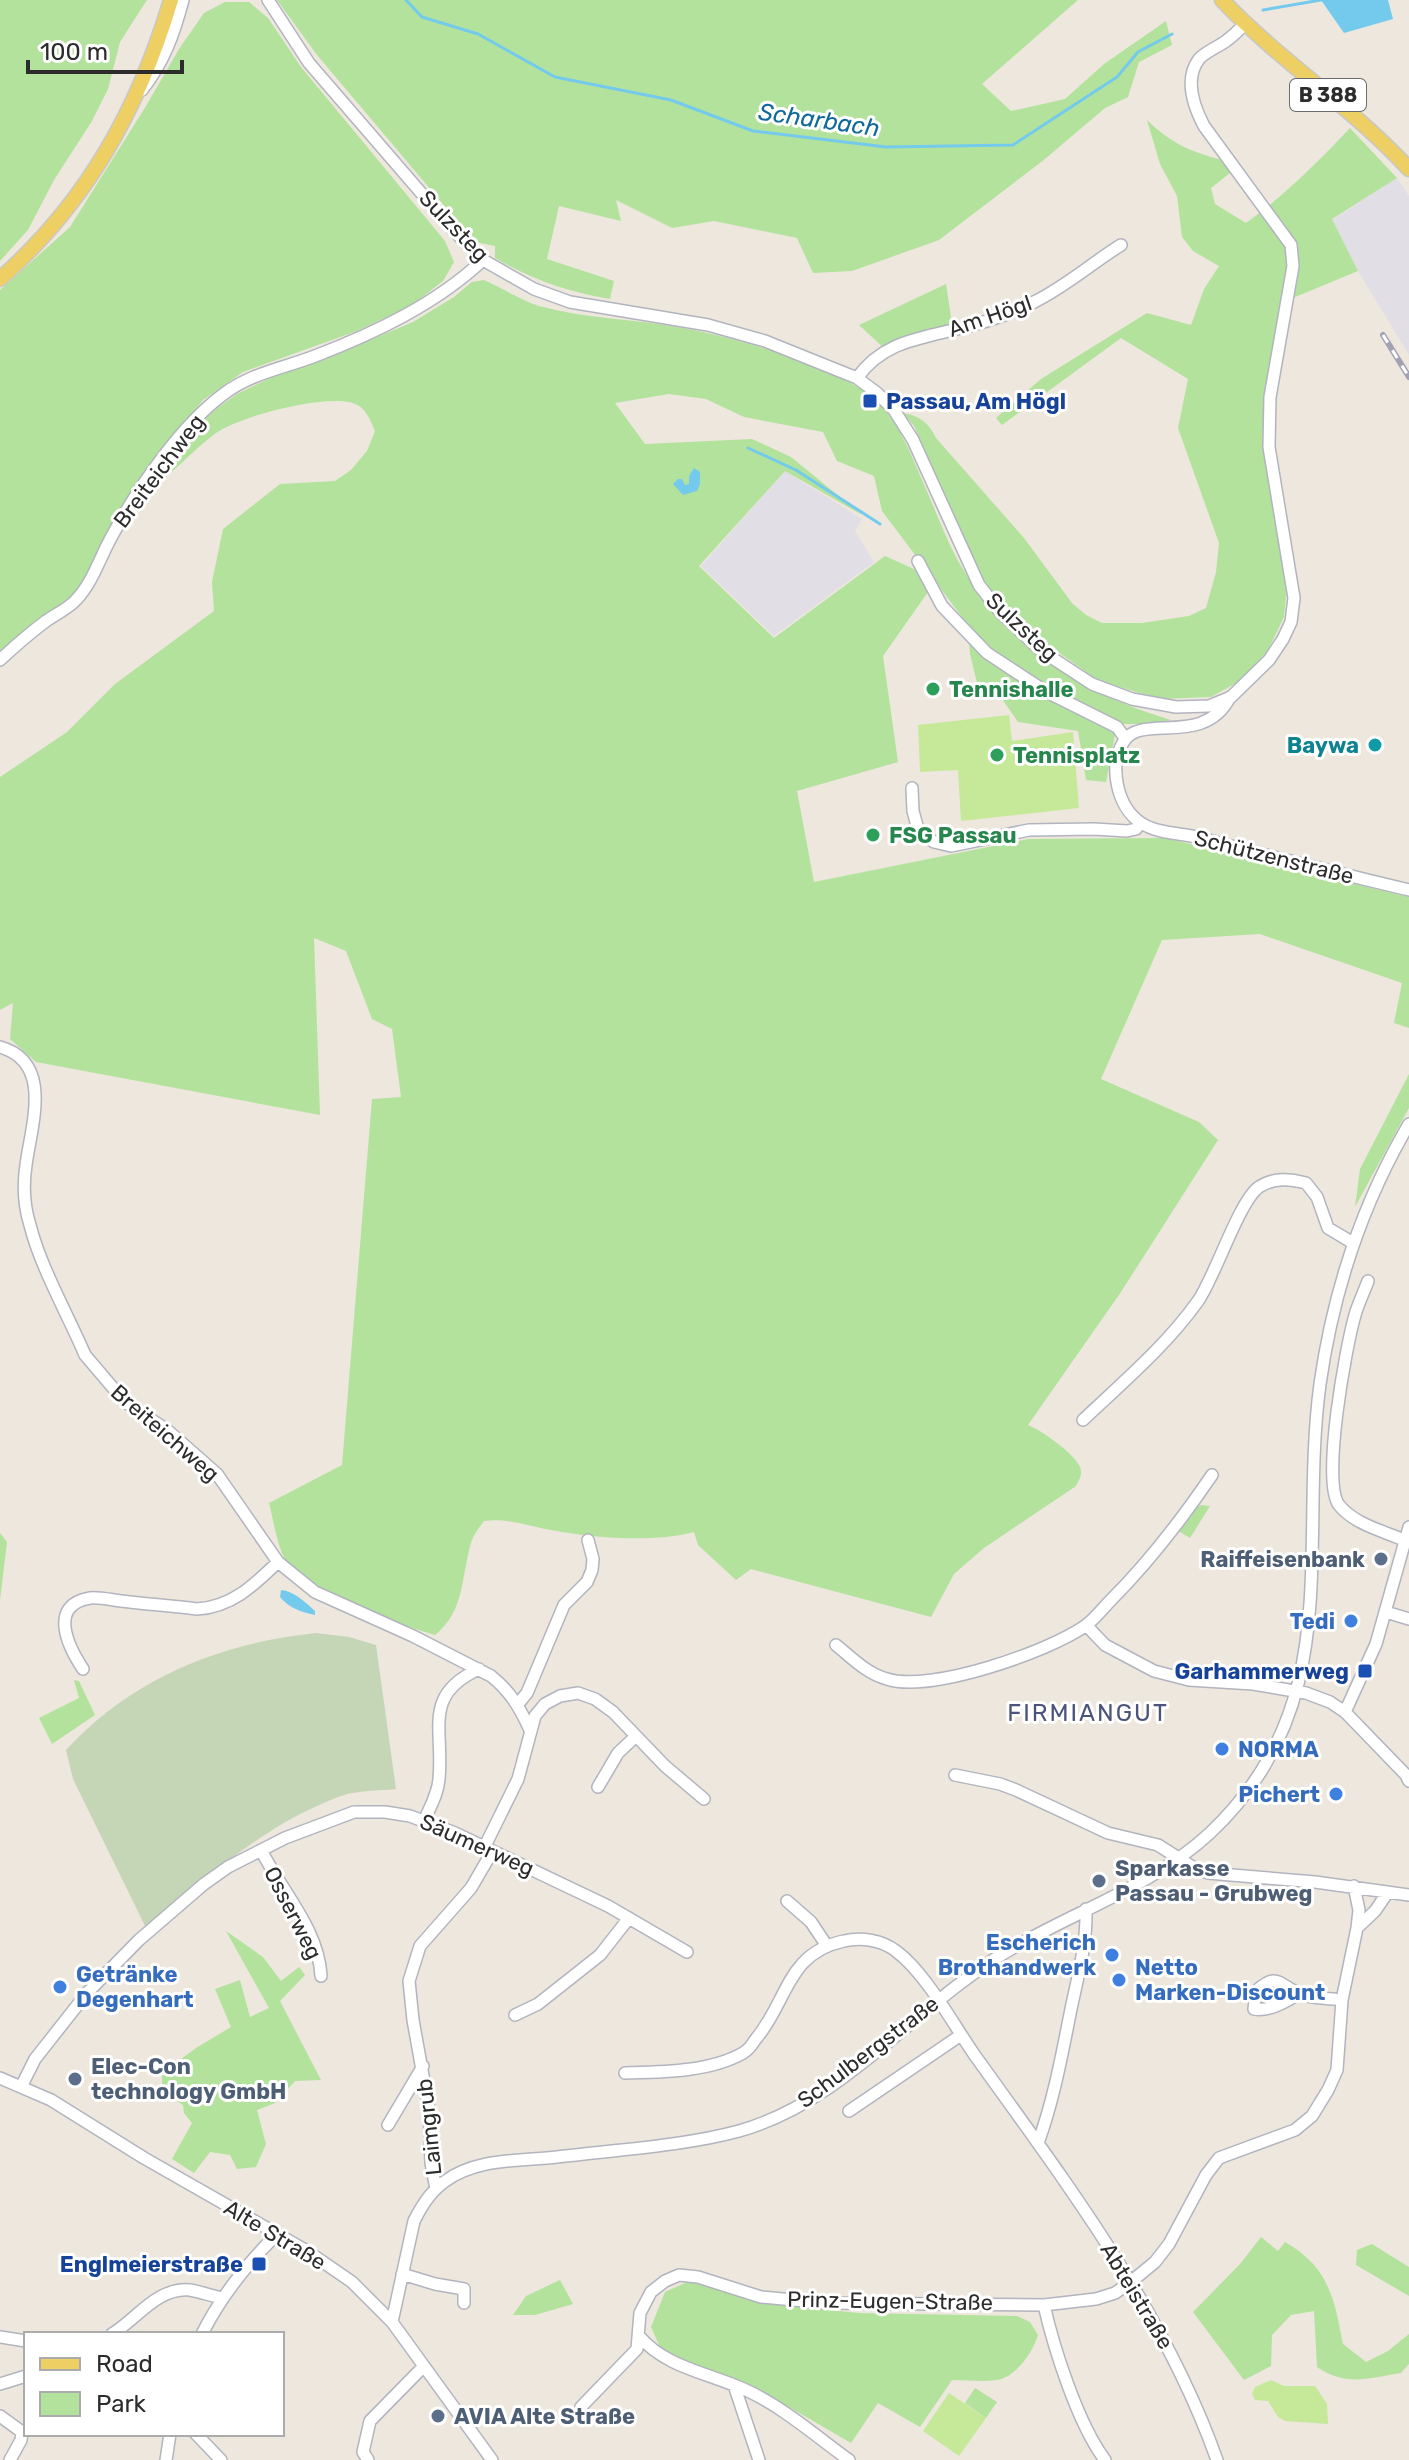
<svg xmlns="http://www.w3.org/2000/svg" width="1409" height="2460" font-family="Rubik,sans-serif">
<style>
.industrial{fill:#e1dee6}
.green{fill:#b3e29c}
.cemetery{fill:#c5d6b6}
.pitch{fill:#c5e998}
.water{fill:#74caec}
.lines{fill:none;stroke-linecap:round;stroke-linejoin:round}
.stream{stroke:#74caec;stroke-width:3}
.minor-casing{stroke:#b2b4bf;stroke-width:14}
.major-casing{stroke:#c8c8c8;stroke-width:17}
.minor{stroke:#fff;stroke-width:11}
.major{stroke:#eecf63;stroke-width:14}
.rail-casing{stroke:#a1a3b5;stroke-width:6}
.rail{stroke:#fff;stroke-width:3;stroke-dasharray:9;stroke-linecap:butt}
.transit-dot{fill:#1a4fb4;stroke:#fff;stroke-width:3}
.leisure-dot{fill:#2e9e5b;stroke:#fff;stroke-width:3}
.culture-dot{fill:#0f9aa8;stroke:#fff;stroke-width:3}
.service-dot{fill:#5c6f8a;stroke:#fff;stroke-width:3}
.shop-dot{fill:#3f7fe0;stroke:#fff;stroke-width:3}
.labels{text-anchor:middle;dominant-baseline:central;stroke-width:6;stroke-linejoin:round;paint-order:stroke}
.shield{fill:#fff;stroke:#6b6b6b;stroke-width:2}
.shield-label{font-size:20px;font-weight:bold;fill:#2c2c2c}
.street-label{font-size:22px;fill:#2c2c2c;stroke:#fff}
.transit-label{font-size:22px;font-weight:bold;fill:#164399;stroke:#fff;text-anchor:end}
.leisure-label{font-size:22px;font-weight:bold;fill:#27864d;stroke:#fff;text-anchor:start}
.culture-label{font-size:22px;font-weight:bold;fill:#0d838f;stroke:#fff;text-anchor:end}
.service-label{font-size:22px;font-weight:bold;fill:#4e5e75;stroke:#fff;text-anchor:start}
.shop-label{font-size:22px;font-weight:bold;fill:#366cbe;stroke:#fff;text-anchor:end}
.water-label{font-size:24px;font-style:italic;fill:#11699b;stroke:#fff}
.neighbourhood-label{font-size:24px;letter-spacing:2px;fill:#4d547c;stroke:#fff}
</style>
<rect width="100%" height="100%" fill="#ede7de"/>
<path class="industrial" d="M1397 178 1409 196V355L1358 271 1332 220Z
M785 471 862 519 855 531 874 562 774 636 701 566Z"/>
<path class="green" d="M0 0H147L120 42 108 89 92 121 54 180 28 230 0 261Z
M277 0H1078L982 84 1011 111 1065 99 1104 64 1166 21 1172 45 1139 62 1128 97 1105 108 1045 159 939 240 852 271 813 273 797 238 714 221 672 228 616 200 621 221 559 206 547 259 614 281 610 299C568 292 531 279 495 258V246L475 242 317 55Z
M225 2H249L268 18 301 67 445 241 454 262 443 281 412 305 357 331 243 372 203 400 172 438 88 580 67 601 0 656V290L70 227 146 106 179 49 204 13Z
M1147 120C1172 144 1189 151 1222 160L1230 173 1211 188 1215 204 1246 223C1284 196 1318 162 1350 128L1397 178 1332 219 1358 271 1283 302 1265 395 1288 576 1284 617 1269 648 1255 666 1238 682 1211 697 1160 699 1099 681 1044 642 1012 616 991 593 976 564 914 426 903 413C920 416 929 423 936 438L1024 538 1072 603 1086 615 1102 623H1142L1189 616 1206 608 1216 572 1219 543 1178 428 1188 379 1121 338 1002 425 996 418 1041 379 1147 313 1191 325 1204 289 1219 266 1193 251 1182 237 1177 196 1160 164Z
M484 280C502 288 521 300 539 306 586 319 636 319 683 328 737 338 815 361 861 389 896 410 910 453 926 489 937 514 947 542 961 566 1013 651 1077 691 1171 720L1154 724H1117L1106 782 1086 780 1078 731 1018 722 998 693 980 695 970 654 968 625 882 511 874 476 837 461 823 432 744 417 706 399 669 394 615 403 645 444 752 439 791 457 862 515 785 471 699 566 774 638 885 556 914 569 928 592 883 656 898 762 797 791 814 882 1028 839 1165 838 1409 897V1028L1394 1023 1402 983 1260 934 1162 940 1101 1079 1199 1122 1218 1140 1121 1292 1028 1425C1041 1430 1075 1454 1080 1467 1083 1475 1079 1480 1076 1486L984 1548 954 1574 931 1617 751 1569 736 1580 698 1545 694 1532C652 1543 594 1538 551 1530 527 1526 510 1518 484 1521 479 1528 473 1535 471 1543 461 1577 465 1611 435 1635 395 1623 312 1596 287 1562 278 1551 273 1518 269 1503L342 1465 372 1099 401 1097 392 1029 372 1019 346 951 314 938 320 1115 36 1062 10 1039 13 1003 0 1010V777L67 732 115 684 214 611 212 582 223 529 280 484 335 481 351 470 367 451 375 431C370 420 366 407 353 403 325 394 240 416 216 433 197 447 179 466 161 482L158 476 186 437 212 412 237 394 278 374 318 362 413 322 454 297 472 282Z
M946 284 953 330 885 349 859 325Z
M1409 1074V1108L1355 1207 1360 1169Z
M1201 1505 1210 1506 1190 1538 1175 1529 1190 1509Z
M0 1533 7 1542 0 1600Z
M74 1680 79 1681 95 1715 52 1744 39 1718 79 1698Z
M226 1931 263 1957 281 1981 299 1967 305 1975 280 2001 321 2080 295 2081 275 2103 257 2110 266 2144 256 2167 237 2169 230 2155 210 2152 194 2173 172 2159 192 2123 184 2113 183 2105 162 2092V2073L196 2048 231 2027 215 1989 240 1980 250 2017 269 2008Z
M1261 2237 1278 2251 1285 2242C1329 2267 1334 2298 1343 2344L1366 2362 1388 2351 1409 2334V2364L1401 2373C1369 2378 1346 2387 1317 2367L1314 2311 1291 2315 1272 2335 1271 2366 1244 2380 1193 2312 1240 2264Z
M1372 2244 1409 2267V2296L1356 2265 1357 2250Z
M560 2280 573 2304 535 2315H513L526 2296Z
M700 2282 762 2303 859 2313 1017 2316 1030 2322 1038 2335C1033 2352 1016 2377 997 2380 983 2382 967 2380 952 2380L920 2427 878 2403 851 2443 753 2386 676 2358 660 2347 651 2327 665 2292 685 2283Z
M975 2388 997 2402 986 2418 965 2403Z"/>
<path class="cemetery" d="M316 1633 349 1637 376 1645 396 1789C379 1791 357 1790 341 1796 265 1824 205 1877 148 1932L73 1779 66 1750C132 1678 220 1643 316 1633Z"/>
<path class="pitch" d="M1009 715 1012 741 1073 732 1079 808 961 821 958 770 920 772 918 725Z
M1271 2380 1284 2386H1315L1327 2404 1328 2424 1285 2421 1278 2417 1268 2401 1255 2400 1252 2394 1255 2387Z
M949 2393 986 2418 959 2456 923 2431Z"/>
<path class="water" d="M1321 0H1388L1393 19 1344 33Z
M694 468 700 472V484L697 491 683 495 673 484 678 479H682L685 485 689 484V476Z
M281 1590C294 1591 305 1602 315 1611V1615C301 1612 289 1608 280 1597Z"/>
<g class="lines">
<path class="stream" d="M406 0 422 17 478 34 555 77 671 100 753 131 886 147 1013 145 1117 77 1138 52 1172 34
M1263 10 1321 0
M748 448 796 470 880 524"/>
<g class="minor-casing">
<path id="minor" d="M268 0 309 63 454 231 483 260 534 289 570 302 708 325 765 341 857 378 877 393 894 410 913 440 979 585 1000 612 1040 650 1092 684 1132 699 1176 707 1209 706 1231 697 1269 660 1283 639 1291 622 1294 598 1269 447 1270 397 1293 266 1291 245 1204 126C1194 107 1184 79 1199 59 1205 52 1218 47 1226 41 1233 36 1239 30 1245 24
M142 90C164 62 174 34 183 0
M857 378C881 344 915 339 953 330 980 324 1009 315 1034 302 1065 287 1092 263 1121 245
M918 561 942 606 987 653 1045 691 1117 727 1125 738
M0 660C15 646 30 633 46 621 56 614 69 608 76 600 93 582 100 557 112 536 137 489 182 424 225 393 252 373 284 368 315 356 375 333 436 304 483 260
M1230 697C1204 748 1142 713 1124 741 1108 766 1117 807 1141 823 1158 834 1182 833 1201 838 1270 857 1339 873 1409 890
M912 788 913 811 919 833 934 842 951 846 1029 830 1094 829 1127 831 1136 829 1140 823
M0 1047C54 1062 31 1126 26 1165 23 1185 24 1206 30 1225 40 1266 68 1315 85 1355L125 1402 167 1430 217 1474 278 1562 315 1592 413 1636 491 1676C510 1691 520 1708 530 1730
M1368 1281C1364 1292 1358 1304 1355 1315 1346 1346 1321 1482 1339 1505 1354 1524 1383 1531 1404 1540
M1083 1420C1123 1382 1166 1346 1198 1301 1215 1277 1239 1201 1259 1187 1274 1177 1290 1179 1306 1183L1317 1197 1328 1228 1353 1243
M1386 1612 1409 1619
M1086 1625 1105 1645 1154 1671 1189 1680 1253 1684 1306 1693 1330 1702 1345 1712 1376 1644 1409 1527
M836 1645C851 1657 867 1674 887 1679 930 1693 1048 1652 1085 1626 1095 1619 1103 1608 1111 1600 1149 1562 1182 1519 1212 1475
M83 1669C69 1648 47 1605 90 1598 99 1597 112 1600 121 1601 147 1604 172 1606 197 1609 232 1607 254 1585 278 1562
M518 1704 527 1693 564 1605 587 1582 592 1570 593 1559 588 1540
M1345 1712 1406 1775 1409 1781
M955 1775 1000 1784 1016 1790 1108 1833 1158 1845 1194 1868 1208 1873 1315 1882 1409 1895
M598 1787 618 1753 635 1737
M424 1821C430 1807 438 1794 439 1779 444 1729 422 1695 479 1669
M484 1848 518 1779 535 1716 545 1704 560 1696 578 1693 595 1699 613 1712 665 1766 704 1799
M261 1850C281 1890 319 1930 321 1976
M787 1901 811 1922 827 1946
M1357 1928 1375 1911 1388 1892
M1300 1993C1287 2001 1269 2012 1254 2009L1256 1991C1277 1973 1277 1983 1296 1992 1309 1999 1328 1998 1342 2000
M515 2015 538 2004 600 1955 629 1918
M625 2073C662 2072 710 2072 743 2053 748 2050 752 2045 755 2040 788 2002 786 1953 844 1941 861 1937 882 1940 896 1951 926 1973 954 2026 976 2057 1067 2184 1164 2311 1217 2460
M0 2078 51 2100 144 2158 307 2251 352 2282 392 2322 492 2460
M21 2087 35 2059 87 1993 139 1940 204 1884 228 1867 285 1838 354 1812H385L410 1816 455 1833 608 1906 687 1952
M849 2111 961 2035
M388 2125 423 2066
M1038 2143C1054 2099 1062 2054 1071 2009 1078 1976 1087 1943 1086 1909
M436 2189 431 2163 429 2109 413 2020 409 1981 420 1946 471 1888 492 1852
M402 2274 435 2284 464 2289V2303
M1044 2305C1054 2349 1078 2424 1105 2460
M392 2322 414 2221C421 2207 431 2191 444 2182 475 2158 520 2161 557 2157 614 2150 684 2146 739 2131 842 2102 912 2010 1001 1955 1069 1913 1151 1888 1210 1833 1348 1703 1298 1548 1320 1384 1333 1293 1362 1204 1409 1124
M112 2334C137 2319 157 2287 190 2290 201 2292 212 2296 222 2298
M202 2334C221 2296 246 2265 276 2235
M639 2336C667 2369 711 2373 748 2391 784 2408 817 2437 849 2460
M0 2337 26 2341
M0 2384 26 2376
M734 2385 759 2460
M581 2407 637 2349 640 2313 651 2292 665 2281 679 2275 698 2277 761 2297 825 2303 1044 2305 1096 2299 1115 2293 1132 2281 1155 2262 1169 2244 1206 2175 1219 2158 1295 2130 1312 2116 1328 2090 1337 2070 1342 2000 1357 1928 1359 1910 1354 1886
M0 2416 22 2432 21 2440 10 2460
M196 2434 221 2460
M166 2460 170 2434
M368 2460 363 2452 370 2421 423 2367"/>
</g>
<g class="major-casing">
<path id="major" d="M1222 0C1280 61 1352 107 1409 169
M0 279C87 202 138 110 171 0"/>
</g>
<use href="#minor" class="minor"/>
<use href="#major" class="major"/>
<g class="rail-casing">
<path id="rail" d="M1383 335 1409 377"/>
</g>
<use href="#rail" class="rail"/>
</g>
<g class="transit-dot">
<rect x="862" y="393" width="16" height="16" rx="4"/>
<rect x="1357" y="1663" width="16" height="16" rx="4"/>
<rect x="251" y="2256" width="16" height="16" rx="4"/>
</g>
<g class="leisure-dot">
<circle cx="933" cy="689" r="8"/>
<circle cx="997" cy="755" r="8"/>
<circle cx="873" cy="835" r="8"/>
</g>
<circle class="culture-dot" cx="1375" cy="745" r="8"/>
<g class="service-dot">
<circle cx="1381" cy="1559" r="8"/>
<circle cx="1099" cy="1881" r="8"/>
<circle cx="75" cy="2079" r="8"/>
<circle cx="438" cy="2416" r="8"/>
</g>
<g class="shop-dot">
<circle cx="1351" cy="1621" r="8"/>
<circle cx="1222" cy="1749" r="8"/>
<circle cx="1336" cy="1794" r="8"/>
<circle cx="1112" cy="1955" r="8"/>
<circle cx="1119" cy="1980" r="8"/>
<circle cx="60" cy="1987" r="8"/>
</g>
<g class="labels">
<rect class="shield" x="1290" y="79" width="76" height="32" rx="6"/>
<g class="shield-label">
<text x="1328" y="95">B 388</text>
</g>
<g class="street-label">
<text transform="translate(454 226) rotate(46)">Sulzsteg</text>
<text transform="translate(990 316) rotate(-19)">Am Högl</text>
<text transform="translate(159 471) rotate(-53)">Breiteichweg</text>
<text transform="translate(1022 627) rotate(43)">Sulzsteg</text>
<text transform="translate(1274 857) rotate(14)">Schützenstraße</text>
<text transform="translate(165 1433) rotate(41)">Breiteichweg</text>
<text transform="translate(477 1845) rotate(24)">Säumerweg</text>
<text transform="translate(293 1913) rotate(63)">Osserweg</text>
<text transform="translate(868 2052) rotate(-37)">Schulbergstraße</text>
<text transform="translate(429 2127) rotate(-96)">Laimgrub</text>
<text transform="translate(275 2235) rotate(31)">Alte Straße</text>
<text transform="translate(1137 2296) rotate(59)">Abteistraße</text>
<text transform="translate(890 2301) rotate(1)">Prinz-Eugen-Straße</text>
</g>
<g class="transit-label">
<text x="886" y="401" text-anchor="start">Passau, Am Högl</text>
<text x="1349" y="1671">Garhammerweg</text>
<text x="243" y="2264">Englmeierstraße</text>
</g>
<g class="leisure-label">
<text x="949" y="689">Tennishalle</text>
<text x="1013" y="755">Tennisplatz</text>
<text x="889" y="835">FSG Passau</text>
</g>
<g class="culture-label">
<text x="1359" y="745">Baywa</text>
</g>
<g class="service-label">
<text x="1365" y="1559" text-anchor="end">Raiffeisenbank</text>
<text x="1115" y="1868">Sparkasse<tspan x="1115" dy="25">Passau - Grubweg</tspan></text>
<text x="91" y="2066">Elec-Con<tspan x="91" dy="25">technology GmbH</tspan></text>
<text x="454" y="2416">AVIA Alte Straße</text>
</g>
<g class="shop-label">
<text x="1335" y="1621">Tedi</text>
<text x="1238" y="1749" text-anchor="start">NORMA</text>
<text x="1320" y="1794">Pichert</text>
<text x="1096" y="1942">Escherich<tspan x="1096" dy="25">Brothandwerk</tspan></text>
<text x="1135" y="1967" text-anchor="start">Netto<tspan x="1135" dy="25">Marken-Discount</tspan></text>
<text x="76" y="1974" text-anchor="start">Getränke<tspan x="76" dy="25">Degenhart</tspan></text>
</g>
<g class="water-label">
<text transform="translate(819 120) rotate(8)">Scharbach</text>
</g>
<g class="neighbourhood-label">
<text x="1088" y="1713">FIRMIANGUT</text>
</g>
</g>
<rect x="24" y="2332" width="260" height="104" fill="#ffffff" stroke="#ababab" stroke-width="2"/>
<rect x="40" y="2358" width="40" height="12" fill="#eecf63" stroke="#ababab" stroke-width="2"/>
<text x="96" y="2372" font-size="24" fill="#2c2c2c">Road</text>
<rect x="40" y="2392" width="40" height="24" fill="#b3e29c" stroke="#ababab" stroke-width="2"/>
<text x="96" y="2412" font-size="24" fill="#2c2c2c">Park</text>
<path d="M28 60v12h154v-12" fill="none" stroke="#2c2c2c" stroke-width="4"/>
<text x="40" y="60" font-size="24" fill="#2c2c2c" stroke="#ffffff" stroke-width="6" paint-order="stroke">100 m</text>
</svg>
